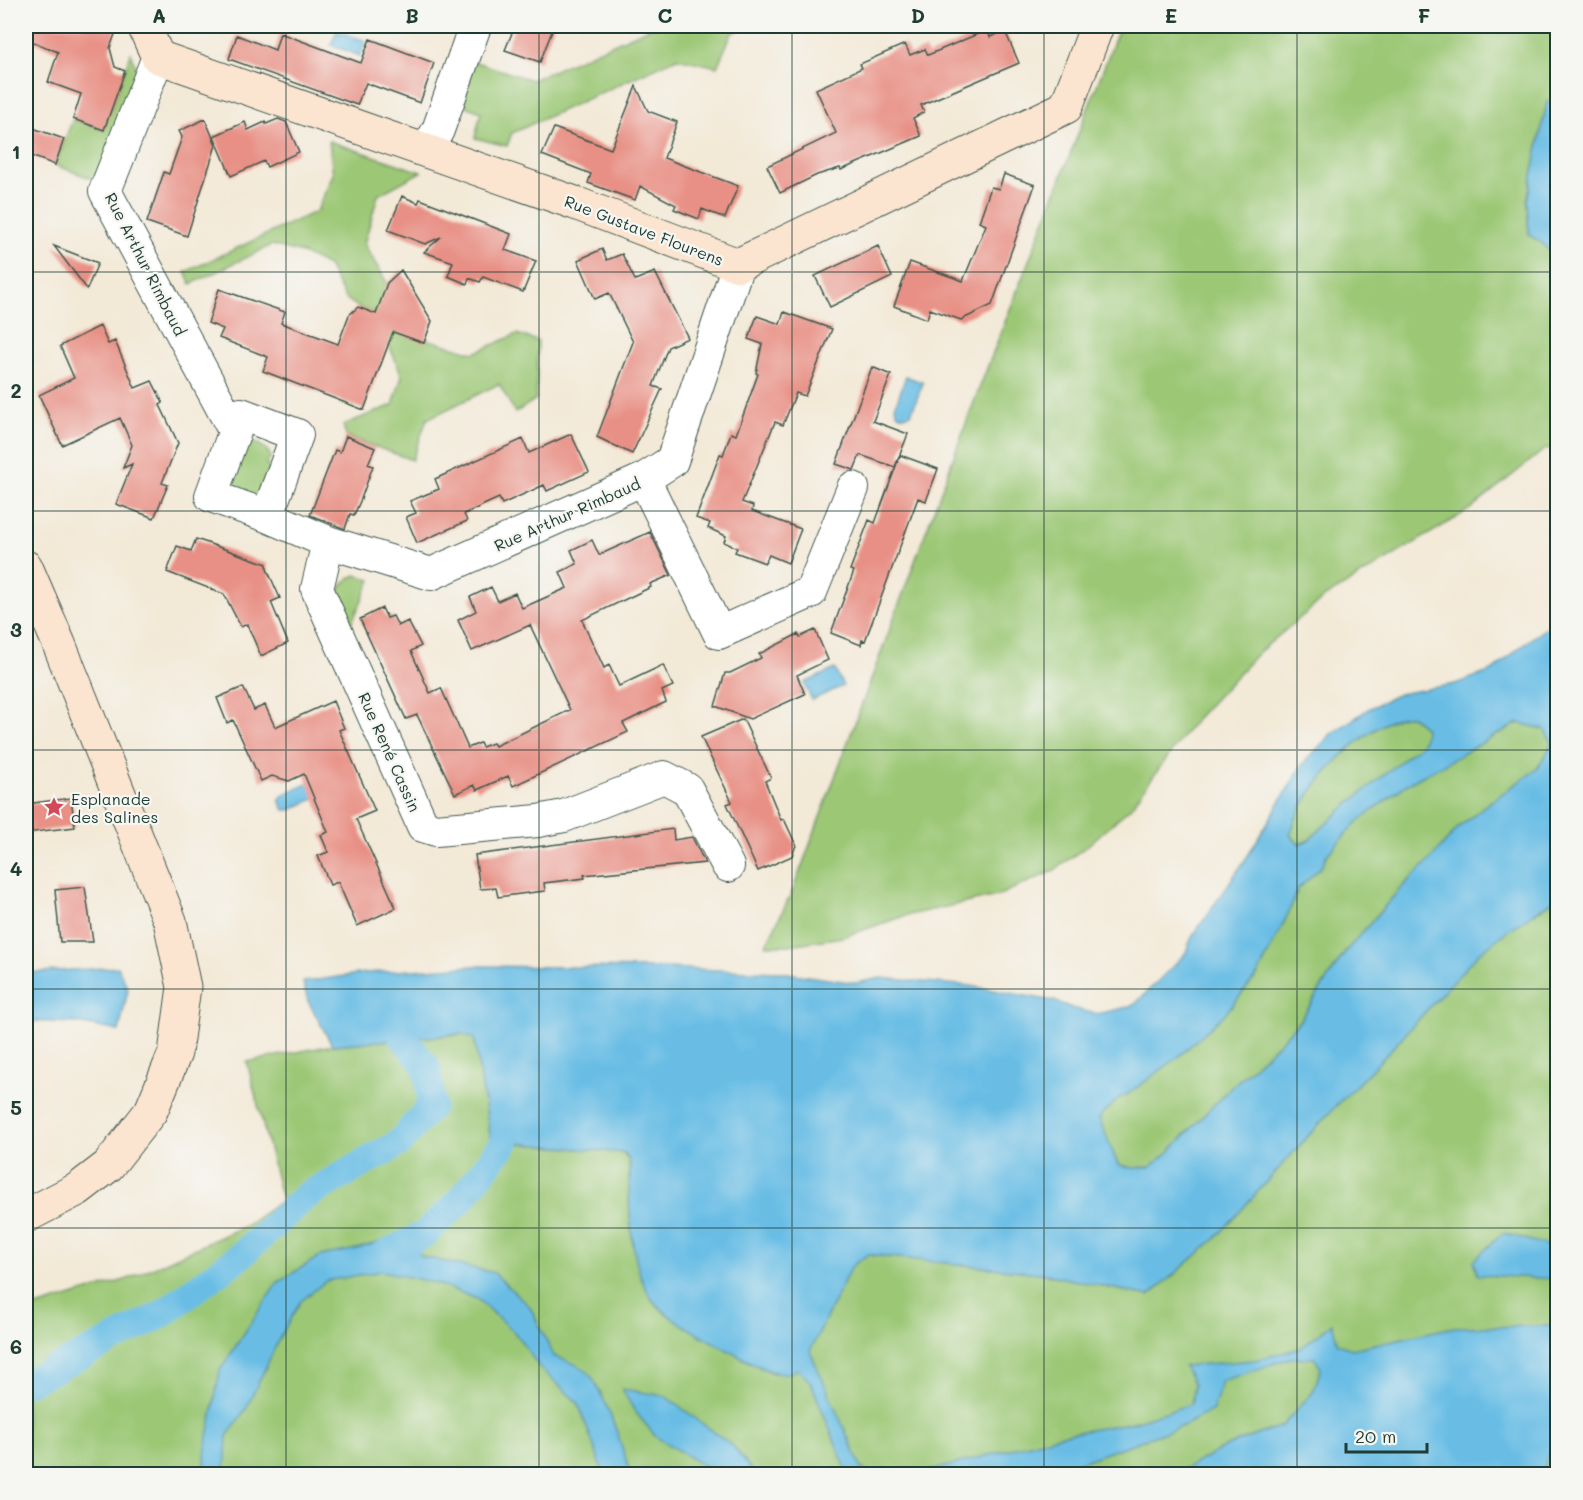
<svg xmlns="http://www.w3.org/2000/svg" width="1583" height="1500" font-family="Mali,sans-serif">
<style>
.green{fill:#9cc876;stroke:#5e8255;stroke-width:1.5}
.water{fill:#69bde5;stroke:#447d8c;stroke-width:1.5;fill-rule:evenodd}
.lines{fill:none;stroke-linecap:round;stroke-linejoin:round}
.canal{stroke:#69bde5;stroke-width:28}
.building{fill:#e89085}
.street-casing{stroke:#3f574c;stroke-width:34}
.secondary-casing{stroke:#3f574c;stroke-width:35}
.street{stroke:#fff;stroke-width:32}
.secondary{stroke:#fce5d0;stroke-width:33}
.grid{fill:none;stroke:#1f3d34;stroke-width:1.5;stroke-opacity:0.55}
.labels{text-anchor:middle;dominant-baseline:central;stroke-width:4.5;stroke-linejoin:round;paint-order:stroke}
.street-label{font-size:16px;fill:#1f3d34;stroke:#f6f6f2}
.poi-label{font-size:16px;fill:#1f3d34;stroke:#f6f6f2;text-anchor:start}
.neatline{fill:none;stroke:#1f3d34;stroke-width:2}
.grid-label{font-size:20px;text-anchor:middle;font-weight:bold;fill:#1f3d34}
</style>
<rect width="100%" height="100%" fill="#f6f6f2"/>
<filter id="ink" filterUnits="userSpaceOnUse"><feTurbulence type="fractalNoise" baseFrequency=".0167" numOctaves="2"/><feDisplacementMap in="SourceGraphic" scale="12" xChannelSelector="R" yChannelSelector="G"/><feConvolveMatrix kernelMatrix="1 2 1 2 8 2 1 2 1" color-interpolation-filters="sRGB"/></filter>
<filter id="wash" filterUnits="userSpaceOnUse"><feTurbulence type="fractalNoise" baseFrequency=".008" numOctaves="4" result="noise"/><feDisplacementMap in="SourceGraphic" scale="24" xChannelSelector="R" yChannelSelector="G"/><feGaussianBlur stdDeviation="1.35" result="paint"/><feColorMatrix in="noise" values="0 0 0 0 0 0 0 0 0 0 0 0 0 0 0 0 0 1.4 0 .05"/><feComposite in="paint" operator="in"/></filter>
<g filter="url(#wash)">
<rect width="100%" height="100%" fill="#f3e9d7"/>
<path class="green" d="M654 26H748L732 33 717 67 677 58 512 133 507 146 475 138 481 112 449 100 463 58 532 80Z
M1120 26H1557V98L1547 102 1527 201 1529 235 1541 242 1557 260V449H1545L1469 510 1325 597 1258 653 1196 719 1130 808 1087 846 1053 871 997 896 904 916 843 937 789 945H766L793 890 974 402Z
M131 53 138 74 98 181 55 165 73 119 104 130Z
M329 141 421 172 378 195 364 244 388 285 415 314 426 339 474 353 517 334 538 341 536 399 515 413 499 384 427 419 412 460 346 436 343 425 393 405 402 376 376 314 358 307 345 298 328 266 302 253 272 245 191 284 185 272 317 211 333 174Z
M246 443C258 442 266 446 271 457L266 463 270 469 265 482 260 486 265 497 259 500 233 490C227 476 235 462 245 453L241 446Z
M356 575 371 580 351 624C345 621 345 619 342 613 334 596 338 582 356 575Z
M1402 716H1411L1425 728 1424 740 1419 746 1339 812 1309 840 1299 844 1290 835C1303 789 1356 732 1402 716Z
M1518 723 1544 729 1552 742 1549 750 1537 769 1483 807 1458 828 1430 860 1400 889 1346 951 1301 1019 1279 1043 1223 1095 1168 1153 1150 1167 1132 1168 1120 1165 1116 1160 1099 1118 1119 1098 1128 1094 1177 1058 1225 1014 1258 974 1288 914 1298 889 1322 866 1326 856 1356 823 1406 785Z
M1557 898V1474H26V1310L128 1279 247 1225 282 1200 247 1062 332 1045 463 1034 474 1038 491 1141 624 1153 629 1161V1195L632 1240 652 1300 667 1314 751 1363 773 1373 793 1372 807 1356 851 1267 867 1255 905 1258 1040 1273 1149 1296 1215 1239 1329 1113 1384 1057 1478 954 1511 928Z"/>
<path class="water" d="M337 31 366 41 360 56 331 45Z
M1557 98H1558L1557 260 1541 242 1529 235 1527 201 1547 102Z
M906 376 923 383 911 414 903 416 898 414 895 407Z
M1557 620V898L1511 928 1478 954 1384 1057 1329 1113 1215 1239 1149 1296 1040 1273 871 1255H867L851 1267 810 1351 862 1469 870 1474H848L811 1383 798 1369C780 1381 756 1365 739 1356 716 1344 666 1319 652 1299 633 1273 630 1225 629 1193 629 1181 633 1162 625 1153L491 1141 474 1038 462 1034 332 1045 308 1001 303 982 365 973 474 966 661 968 780 972 856 983 881 978 971 986 1054 1001 1072 1008 1097 1014 1128 1007 1137 1002 1185 954 1192 937 1247 857 1302 765 1331 734 1370 708 1399 694 1455 684 1492 671 1529 640ZM1402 716H1412L1425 728 1424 740 1419 746 1339 812 1309 840 1299 844 1290 835C1303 789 1356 732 1402 716ZM1518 723 1544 729 1552 742 1549 750 1537 769 1483 807 1458 828 1430 860 1400 889 1346 951 1301 1019 1279 1043 1223 1095 1168 1153 1150 1167 1132 1168 1120 1165 1116 1160 1099 1118 1119 1098 1128 1094 1177 1058 1225 1014 1258 974 1288 914 1298 889 1322 866 1326 856 1356 823 1406 785Z
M835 669 843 686 812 700 804 683Z
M307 784 312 785 317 794 314 799 290 810H284L279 800 284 794Z
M118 967 128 989 119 1031 78 1023 26 1021V973Z
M422 1228 412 1249 424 1257 494 1273 530 1307 554 1356C563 1360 576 1363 584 1369 601 1381 625 1453 630 1474H604L578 1403 540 1368 515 1333 477 1299 435 1283 382 1271 326 1281 300 1302 279 1339 246 1409 227 1436 225 1474H205V1453L220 1370 277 1283 320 1256 357 1249Z
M1503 1233 1557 1248V1279L1478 1275 1473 1261Z
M1332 1323 1338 1344 1352 1349 1454 1327 1557 1326V1437L1540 1474H1175L1229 1445 1282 1426 1313 1392 1321 1368 1314 1358H1290L1222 1381 1213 1410 1185 1425 1047 1474H919L1062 1435 1134 1422 1191 1404 1194 1385 1184 1366 1255 1360 1301 1348Z
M622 1389 665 1396 733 1446 755 1474H717L656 1437 634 1410Z"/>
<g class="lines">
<path class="canal" d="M383 1255 425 1234 460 1201 505 1142 510 1106
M29 1382 161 1315 240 1256 306 1196 399 1143 432 1105 427 1068 397 1029 391 1013"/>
</g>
<g id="blocks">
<path class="building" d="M26 26H118L110 48 115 67 125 71 104 130 73 119 81 94 48 82 58 52 26 39Z
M515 26H554L540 62 505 50Z
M987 30 990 37 1005 31 1019 63 921 105 924 112 913 118 921 136 841 170 840 168 817 175 780 193 767 166 836 133 816 89 862 68 860 64 905 44 910 55 925 49 928 55Z
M280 33 361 63 370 39 434 63 420 103 366 83 357 105 229 59 237 35 275 50Z
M636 86 648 111 677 122 664 158 738 186 725 218 702 209 699 219 674 209 676 205 640 186 635 200 588 183 591 174 542 155 554 128 611 149Z
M205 119 216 145 187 236 147 222 164 172 169 174 182 137 179 131Z
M278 119 286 122 299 152 267 167 264 161 231 176 214 136 245 122 248 130 265 122 266 124Z
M30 127 64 139 55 165 26 154V140Z
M1004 174 1035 185 992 305 961 320 930 309 927 319 894 306 910 262 963 281 986 225 979 222 991 187 999 189Z
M402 196 418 203 420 199 511 234 505 250 536 261 523 292 483 277 480 282 469 278 467 284 448 276 453 262 424 252 441 237 425 244 388 230Z
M54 246 98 263 87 289Z
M878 246 892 277 830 307 815 276Z
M602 249 607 260 622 254 635 280 655 272 688 338 668 347 653 386 662 389 632 454 597 437 633 342 609 293 595 299 578 260Z
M401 270 432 321 424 343 393 332 364 410 263 371 268 357 219 338 223 329 208 323 219 289 285 312 281 323 338 344 349 315 358 307 376 314 387 283Z
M784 312 832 329 805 396 796 393 783 425 775 422 742 502 753 506 752 511 801 529 788 563 769 555 765 563 735 552 737 548 724 542 726 536 708 528 710 523 696 518 720 454 723 455 731 433 736 435 758 374 756 373 762 344 748 339 757 316 780 324Z
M100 326 108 344 115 341 135 388 152 381 163 403 160 405 178 443 162 483 168 485 154 518 116 504 132 464 123 468 132 445 120 418 62 445 39 395 74 378 60 346Z
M872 367 891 375 873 421 908 434 895 467 860 455 854 470 836 464Z
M571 434 589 472 547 491 544 485 502 504 499 498 464 514 467 521 417 543 406 517 416 513 410 501 439 489 435 479 523 439 529 453Z
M346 436 375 448 368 464 373 466 361 499 354 515 350 514 345 529 310 515 335 450 340 452Z
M900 455 938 469 926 501 918 498 865 641 862 640 861 645 831 633 854 571 850 570 869 520 875 523Z
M650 532 671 575 650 584 651 587 582 620 604 668 609 665 619 686 663 665 673 686 662 691 666 702 623 723 628 732 513 786 508 776 477 790 474 785 455 794 417 715 406 719 360 619 382 608 387 618 393 616 398 626 408 621 421 646 411 651 430 693 441 688 468 748 480 743 482 747 493 743 495 746 570 710 530 625 472 651 458 620 476 611 470 597 491 587 498 601 515 593 522 608 567 588 560 572 577 564 571 550 592 540 599 555Z
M196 539 267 564V569L280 598 271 602 288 643 261 656 247 624 241 627 224 594 167 572 177 546 191 551Z
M815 630 828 660 797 675 805 694 750 719 715 706 725 673H730L761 658 759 654 798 634 800 637Z
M243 687 254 710 265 705 275 727 333 701 344 728 339 730 375 811 356 819 396 908 357 926 338 882 330 885 318 856 328 852 321 835 328 832 304 774 289 781 272 776 261 781 233 720 227 723 217 698Z
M743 719 771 778 765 781 781 820 784 819 796 845 792 856 758 871 727 804 732 802 701 737Z
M71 798 75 827 26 833V804Z
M673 829 674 840 692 837 705 863 584 875 585 878 544 883 545 891 528 893 498 897 496 888 480 889 475 855Z
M85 887 93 942H60L55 890Z"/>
</g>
</g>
<g filter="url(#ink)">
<use href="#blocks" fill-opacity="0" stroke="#3f574c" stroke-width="1.5"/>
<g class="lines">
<g class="street-casing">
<path id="street" d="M158 57 105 191 235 432
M426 151 438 130 475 26
M644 479 719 633 811 592 853 488
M267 516 297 435 241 414 211 496 267 516 328 542 431 574 644 479 672 461 738 265
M328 542 317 589 423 826 436 830 538 821 564 816 664 777 687 789 728 866"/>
</g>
<g class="secondary-casing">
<path id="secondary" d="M144 26 158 57 575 203 738 265 1066 107 1097 26
M26 567 59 644 170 921 184 987 175 1053 151 1111 108 1166 78 1189 26 1216"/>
</g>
<use href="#street" class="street"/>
<use href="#secondary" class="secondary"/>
</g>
</g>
<path class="grid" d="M286 26V1474M539 26V1474M792 26V1474M1044 26V1474M1297 26V1474M26 272H1558M26 511H1558M26 750H1558M26 989H1558M26 1228H1558"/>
<defs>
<g id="sight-bare" transform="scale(1.62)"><path d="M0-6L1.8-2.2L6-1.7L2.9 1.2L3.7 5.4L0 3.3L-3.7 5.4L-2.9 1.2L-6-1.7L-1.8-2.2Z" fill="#d1495b" stroke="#f6f6f2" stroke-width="2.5" paint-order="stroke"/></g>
</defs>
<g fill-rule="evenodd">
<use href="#sight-bare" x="54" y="807"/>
</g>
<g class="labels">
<g class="street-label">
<text transform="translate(644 230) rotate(21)">Rue Gustave Flourens</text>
<text transform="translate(146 264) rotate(63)">Rue Arthur Rimbaud</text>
<text transform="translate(567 514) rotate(-24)">Rue Arthur Rimbaud</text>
<text transform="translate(390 752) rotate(66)">Rue René Cassin</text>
</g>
<g class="poi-label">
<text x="71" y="798">Esplanade<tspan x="71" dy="18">des Salines</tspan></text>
</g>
</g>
<rect width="1583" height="1500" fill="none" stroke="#f6f6f2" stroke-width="66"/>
<path d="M1346 1443v9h81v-9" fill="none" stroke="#1f3d34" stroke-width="3"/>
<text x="1355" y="1443" font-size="18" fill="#1f3d34" stroke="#f6f6f2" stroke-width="4.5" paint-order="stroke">20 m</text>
<rect x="33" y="33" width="1517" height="1434" class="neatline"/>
<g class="grid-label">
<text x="159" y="23">A</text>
<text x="412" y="23">B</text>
<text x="665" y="23">C</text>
<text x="918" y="23">D</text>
<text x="1171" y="23">E</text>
<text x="1424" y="23">F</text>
<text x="16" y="159">1</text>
<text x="16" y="398">2</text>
<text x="16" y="637">3</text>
<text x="16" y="876">4</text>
<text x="16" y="1115">5</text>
<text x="16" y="1354">6</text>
</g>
</svg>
